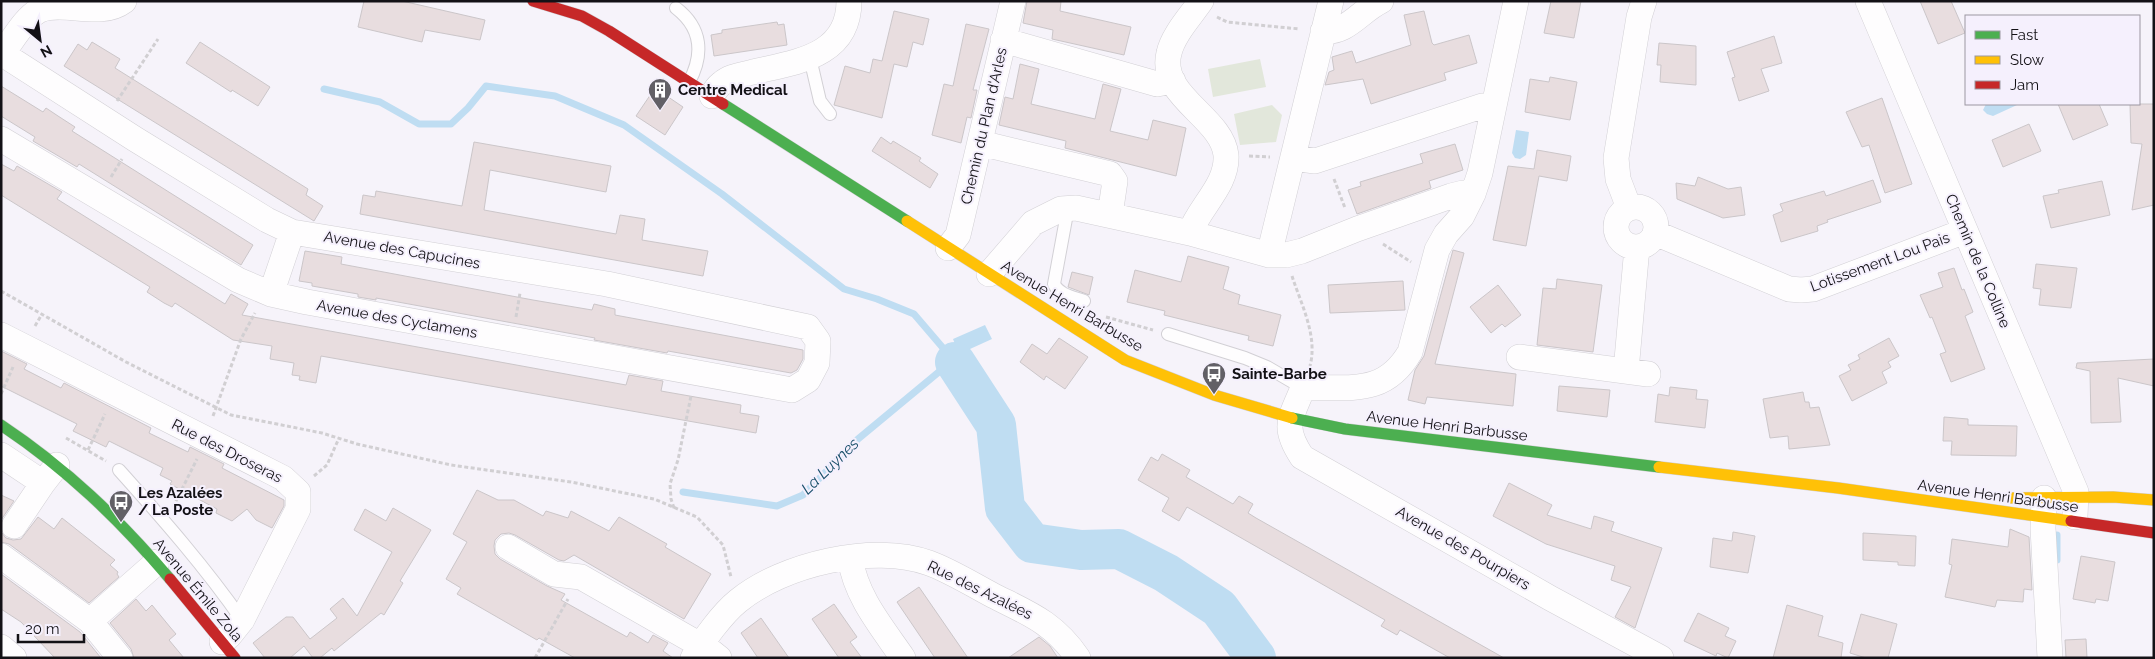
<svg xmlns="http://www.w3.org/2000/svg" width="2155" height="659" font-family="Raleway,sans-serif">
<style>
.green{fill:#e2e7db}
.water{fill:#bfddf2}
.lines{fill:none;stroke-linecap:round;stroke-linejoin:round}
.stream{stroke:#bfddf2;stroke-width:7}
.river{stroke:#bfddf2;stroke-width:40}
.building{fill:#e8dddf;stroke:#cbc6c9}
.lane-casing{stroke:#d2d0d5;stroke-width:14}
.street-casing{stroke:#d2d0d5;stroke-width:26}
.fast-casing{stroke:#d2d0d5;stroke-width:12}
.slow-casing{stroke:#d2d0d5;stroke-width:12}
.jam-casing{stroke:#d2d0d5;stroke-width:12}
.path{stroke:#d1cfd2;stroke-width:3;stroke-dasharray:4 2.5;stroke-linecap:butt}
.lane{stroke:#fefdfe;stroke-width:12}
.street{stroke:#fefdfe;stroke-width:25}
.fast{stroke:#4caf50;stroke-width:11}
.slow{stroke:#ffc107;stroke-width:11}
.jam{stroke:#c62828;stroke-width:11}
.labels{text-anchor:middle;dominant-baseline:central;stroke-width:4;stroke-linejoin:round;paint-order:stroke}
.poi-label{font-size:15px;font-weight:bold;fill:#131116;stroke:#f5f0fd;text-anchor:start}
.street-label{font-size:15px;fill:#131116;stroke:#f5f0fd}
.water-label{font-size:16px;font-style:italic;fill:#184f6a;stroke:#f5f0fd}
</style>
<rect width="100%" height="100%" fill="#f6f3fa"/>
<path class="green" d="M1260 59 1266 87 1213 97 1208 69Z
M1272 105 1282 115 1276 142 1240 145 1234 114Z"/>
<path class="water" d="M1986 104H2016L2017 105 1993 116 1987 114 1983 110Z
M1516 130 1529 132 1526 155 1520 159 1515 158 1512 153Z
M985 325 992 339 959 354 953 339Z"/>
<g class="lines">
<path class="stream" d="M324 89 380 102 419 124H451L468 108 486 86 555 96 624 125 722 194 844 289 877 299 914 314 955 362 940 371 858 439 803 495 777 506 683 492
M2057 535V560"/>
<path class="river" d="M955 362 996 425 1005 508 1032 543 1081 550 1119 549 1166 573 1219 608 1256 658"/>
</g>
<path class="building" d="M364 1H402L485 20 480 40 425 30 422 42 358 27Z
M1027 1H1061L1060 11 1131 27 1124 55 1052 39 1053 30 1023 23Z
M1551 1H1581L1574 38 1544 33Z
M1920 1H1951L1965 33 1938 44Z
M894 11 929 19 923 45 913 42 907 67 894 64 882 118 834 105 845 66 870 73 873 59 882 61Z
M1424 11 1432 43 1434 45 1469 35 1477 63 1444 73 1446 80 1371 104 1363 79 1325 85 1329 72 1334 70 1332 57 1352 51 1356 63 1411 45 1404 15Z
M777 22 778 25 784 24 787 45 714 56 711 35 722 33V30Z
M966 24 989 29 973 90H977L971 118 967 117 961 143 932 135 944 84 953 86Z
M1774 36 1782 63 1761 69 1769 91 1739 101 1732 78 1735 77 1727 52Z
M92 42 120 59 115 68 308 189 306 195 323 206 314 221 64 66 78 44 87 50Z
M200 42 270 87 258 106 232 90 231 92 186 63Z
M1659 43 1696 46V85L1660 82 1661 65H1657Z
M1020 64 1039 69 1031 104 1095 119 1103 84 1121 89 1110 131 1148 140 1153 120 1186 128 1176 176 1065 148 1066 141 999 125 1005 97 1013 99Z
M1550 77 1577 82 1570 120 1525 112 1530 79 1549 82Z
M1 86 43 112 46 108 58 116 75 127 72 131 253 245 241 265 79 164 77 167 33 141 35 137 1 116Z
M655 88 683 107 665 135 636 116Z
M1882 98 1912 184 1885 193 1869 145 1862 147 1846 112Z
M2058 104H2099L2108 125 2073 140Z
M2130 104H2154V205L2132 210 2142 144 2131 143Z
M2029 124 2041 151 2003 167 1992 140Z
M881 137 891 144 893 141 921 158 919 161 938 174 930 188 872 151Z
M474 142 611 166 606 192 490 170 484 210 616 234 620 215 645 219 642 240 708 251 703 276 360 214 363 195 375 197 376 191 462 206Z
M1455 144 1463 170 1429 181 1431 188 1357 214 1348 190 1361 186 1360 182 1423 163 1420 154Z
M1537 150 1571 156 1567 181 1539 176 1526 246 1493 240 1508 166 1534 169Z
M1 164 14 171 17 166 62 192 57 199 225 304 231 294 248 304 242 315 626 385 629 375 663 381 661 391 741 405 740 413 759 416 756 433 321 356 316 383 299 380 300 376 292 375 294 363 270 359 272 346 233 340 175 303 172 307 164 303 147 292 150 287 1 195Z
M1698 177 1728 189 1741 187 1745 215 1723 218 1677 199 1676 183 1695 186Z
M1873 180 1881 202 1827 220 1828 222 1817 226 1818 231 1781 242 1773 215 1783 211 1780 204 1824 191 1826 196Z
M2102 181 2110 215 2051 228 2043 196 2059 193 2058 190Z
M1453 250 1464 253 1435 364 1516 374 1513 406 1427 397 1425 404 1408 400 1415 370 1424 356Z
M305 251 342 257 341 264 533 300 592 310 594 304 615 309V315L803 350V359L797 370 791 373 668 351 667 353 594 340 595 338 376 298V300L358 297V294L312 286V283L299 281Z
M1188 256 1229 267 1223 289 1240 295 1238 304 1281 315 1273 346 1248 340 1249 336 1164 315 1165 311 1127 302 1135 270 1181 282Z
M2036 264 2077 268 2071 308 2039 305 2041 289 2033 288Z
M1954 268 1962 290 1964 289 1973 312 1965 316 1985 369 1951 382 1940 354 1946 352 1932 317 1930 318 1920 295 1943 287 1938 273Z
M1072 272 1093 277 1089 295 1068 287Z
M1557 279 1602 285 1593 352 1537 345 1543 288 1556 289Z
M1403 281 1405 310 1330 313 1328 285Z
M1498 285 1521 315 1505 327 1502 324 1491 333 1470 307Z
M1059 338 1088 357 1065 389 1046 376 1044 380 1020 362 1032 344 1047 354Z
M1889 338 1899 356 1888 362 1891 367 1882 372 1887 383 1852 401 1839 376 1851 370 1848 365 1860 359 1858 355Z
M1 351 27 364 24 369 61 388 64 383 151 428 149 433 188 452 190 447 224 464 222 468 284 500V506L272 528 256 520 247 509 232 521 216 513 217 509 170 484 172 481 160 475 163 468 109 441 106 447 73 431 77 424 1 386Z
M2154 359V386L2118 378 2121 422 2091 423 2090 371 2076 368 2077 363Z
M1559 386 1610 390 1607 417 1557 411Z
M1670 387 1697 390 1696 399 1708 400 1705 428 1655 422 1658 394 1669 396Z
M1803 392 1805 402H1809L1810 408 1819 407 1830 445 1789 449 1788 436 1770 438 1763 399Z
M1944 417 1968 419V425L2017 426 2016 456 1951 455 1952 441H1943Z
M1162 454 1190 470 1186 477 1233 504 1239 496 1253 504 1248 513 1256 518 1504 658H1450L1400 630 1397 635 1381 626 1385 620 1187 507 1179 521 1162 511 1169 498 1138 480 1151 457 1158 461Z
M1509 483 1552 505 1547 515 1591 529 1594 516 1614 522 1611 531 1662 548 1635 628 1615 617 1631 587 1611 580 1615 566 1546 544 1493 516Z
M477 490 498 500H514L543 516 546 511 568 518 571 511 609 531 619 517 667 544 665 547 711 574 684 619 574 555 564 561 559 560 515 535 509 533 501 534 495 540 494 546 495 554 500 559 547 586 565 594 561 600 627 637 630 632 648 643 653 635 668 643 663 651 673 658H575L539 638 537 640 457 594 461 588 446 579 467 542 453 534Z
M1 495 14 501 1 520Z
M393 508 431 530 400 581 403 583 384 615 381 613 334 651 332 648 320 658H313L304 646 290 658H265L253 643 286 617H293L310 639 337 618 330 609 343 598 357 616 392 552 354 530 365 509 386 521Z
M38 517 54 529 62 518 115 560 110 565 118 572 117 574 119 577 89 603 9 544 1 542V532L6 538 13 540 21 539Z
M2010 529 2029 537 2032 590 2024 589 2023 602 1997 600 1995 607 1945 597 1952 565 1949 564 1952 539 2008 547Z
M1733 532 1755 536 1748 573 1710 567 1713 538 1732 541Z
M1863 533 1916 536 1915 566 1898 565V562L1863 560Z
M2081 556 2115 562 2108 601 2096 599 2095 603 2073 599Z
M1 574 80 632 101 658H55L21 622 1 609Z
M919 587 968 658H935L897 602Z
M136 599 146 611 152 605 170 627 176 634 169 640 184 658H134L131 649 110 623Z
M834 604 857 637 850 642 862 658H839L812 619Z
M1787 605 1823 616 1818 636 1843 643 1841 658H1773Z
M1698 613 1729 628 1725 636 1736 641 1728 658 1717 653 1716 656 1684 641Z
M1861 614 1897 624 1888 658H1866L1850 653Z
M761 618 789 658H758L741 633Z
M1039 637 1050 646 1058 658H1008Z
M2086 639 2087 658H2066L2065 640Z"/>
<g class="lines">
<g class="lane-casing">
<path id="lane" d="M676 8C702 28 704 54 689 82
M810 58 820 101 830 114
M1068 208 1054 284C1059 295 1073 297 1084 301
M1168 334 1245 358 1267 367 1303 388
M119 470C162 518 205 567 242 620"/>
</g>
<g class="street-casing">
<path id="street" d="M1516 1 1480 173 1473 194 1462 216 1446 234 1437 250 1410 352C1384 397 1349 386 1303 388 1290 419 1282 427 1302 457L1550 598 1661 658
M1868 1 2076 492 2075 517
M1323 31C1347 34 1360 11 1381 1
M1003 40 1157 84 1173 81
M1 53 135 139 267 220 292 232 607 284 808 327 818 341 817 363 808 380 792 390 307 302 271 294 238 280 1 139
M2 54C13 40 25 17 40 10 64 0 100 19 124 1
M712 96C714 92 717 87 721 84 730 76 742 75 753 72 795 62 849 57 849 1
M980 143 1110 174 1115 181 1110 215
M1293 158 1315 161 1482 106H1493
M1616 227a20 20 0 1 1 40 0a20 20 0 1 1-40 0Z
M1629 208 1618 179 1616 158 1639 17 1644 1
M1190 233C1199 207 1228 185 1226 155 1222 117 1158 96 1169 53 1173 35 1190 17 1201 1
M1655 233 1789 289 1801 290 1813 289 1965 231
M948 248 958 235 1013 1
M1269 255 1331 1
M989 274 1033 223 1061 209 1076 208 1190 233 1269 255H1286L1302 251 1357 229 1451 196 1463 193 1473 194
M271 294 292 232
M1 335 283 478 298 492V509L242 620 230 635 222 642
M1519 357 1648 374
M1626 371 1637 247
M1 455 43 483 57 465
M2044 498 2043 528 2050 658
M14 526 43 483
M508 547 554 574 581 577 709 650 719 658
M1 556 90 621 120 658
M850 558C856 597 881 626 903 658
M90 621 157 562
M1 647 14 658
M693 658C702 641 723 613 738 601 783 564 873 543 929 563 951 571 973 585 994 596 1030 614 1054 623 1078 658"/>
</g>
<g class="fast-casing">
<path id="fast" d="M723 104 907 221
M1292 418 1345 429 1659 467
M1 425C67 469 119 519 170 579"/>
</g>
<g class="slow-casing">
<path id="slow" d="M907 221 1125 360 1214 395 1292 418
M1659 467 1838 488 2071 521
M2012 498 2113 497 2154 500"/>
</g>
<g class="jam-casing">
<path id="jam" d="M533 1 582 16 609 31 723 104
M2071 521 2154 533
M170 579 235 658"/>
</g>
<path class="path" d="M1217 17 1227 22 1300 29
M117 101 158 39
M1249 156 1270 157
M111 177 122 159
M1334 179 1345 208
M1383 244 1411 262
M1292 276C1301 304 1318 336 1310 366
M1 291 126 362 231 415 322 433 357 444 451 465 571 482 654 499 697 517 723 545 731 577
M516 317 520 293
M1106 317 1153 330
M35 326 42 314
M1 394 13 367
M213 416 241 339 255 313
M66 438 106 461
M88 450 105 414
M314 476 327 465 339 438
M173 507 197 459
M674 508 671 499 670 484 678 460 691 396
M535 658 568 599"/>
<use href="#lane" class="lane"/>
<use href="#street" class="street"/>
<use href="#fast" class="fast"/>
<use href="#slow" class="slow"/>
<use href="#jam" class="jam"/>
</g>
<defs>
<g id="building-pin" transform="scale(1.25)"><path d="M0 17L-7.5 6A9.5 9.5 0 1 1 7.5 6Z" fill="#626066" stroke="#f5f0fd"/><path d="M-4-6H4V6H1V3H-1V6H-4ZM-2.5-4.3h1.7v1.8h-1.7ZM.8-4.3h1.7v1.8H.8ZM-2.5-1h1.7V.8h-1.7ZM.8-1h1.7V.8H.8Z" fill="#fff"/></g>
<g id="bus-pin" transform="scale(1.25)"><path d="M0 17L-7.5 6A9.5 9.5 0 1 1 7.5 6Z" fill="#626066" stroke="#f5f0fd"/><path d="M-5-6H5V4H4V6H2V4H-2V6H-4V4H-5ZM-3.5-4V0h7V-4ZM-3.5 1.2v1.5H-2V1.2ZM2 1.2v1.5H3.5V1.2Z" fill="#fff"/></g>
</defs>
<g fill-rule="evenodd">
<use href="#building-pin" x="660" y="90"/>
<use href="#bus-pin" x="1214" y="374"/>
<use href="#bus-pin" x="121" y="502"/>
</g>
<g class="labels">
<g class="poi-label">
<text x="678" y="90">Centre Medical</text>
<text x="1232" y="374">Sainte-Barbe</text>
<text x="138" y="493">Les Azalées<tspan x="138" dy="17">/ La Poste</tspan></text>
</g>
<g class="street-label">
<text transform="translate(984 126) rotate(-77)">Chemin du Plan d'Arles</text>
<text transform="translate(402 250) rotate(10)">Avenue des Capucines</text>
<text transform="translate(1978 261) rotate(67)">Chemin de la Colline</text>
<text transform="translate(1880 262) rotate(-20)">Lotissement Lou Pais</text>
<text transform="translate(1072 306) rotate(31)">Avenue Henri Barbusse</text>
<text transform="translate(397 319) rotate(10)">Avenue des Cyclamens</text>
<text transform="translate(1447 426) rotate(7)">Avenue Henri Barbusse</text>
<text transform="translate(227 451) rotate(27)">Rue des Droseras</text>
<text transform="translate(1998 496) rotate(8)">Avenue Henri Barbusse</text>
<text transform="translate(1463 548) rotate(30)">Avenue des Pourpiers</text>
<text transform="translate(198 590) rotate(50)">Avenue Émile Zola</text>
<text transform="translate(980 590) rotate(26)">Rue des Azalées</text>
</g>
<g class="water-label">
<text transform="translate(830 466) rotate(-44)">La Luynes</text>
</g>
</g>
<rect width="2155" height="659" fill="none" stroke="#131116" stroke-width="5"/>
<rect x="1965" y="15" width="175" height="90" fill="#f5f0fd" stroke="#9b97a1"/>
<rect x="1975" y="31" width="25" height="8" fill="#4caf50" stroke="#9b97a1"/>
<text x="2010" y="40" font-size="15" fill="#131116">Fast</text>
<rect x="1975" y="56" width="25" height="8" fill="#ffc107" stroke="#9b97a1"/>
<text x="2010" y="65" font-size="15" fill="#131116">Slow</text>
<rect x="1975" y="81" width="25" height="8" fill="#c62828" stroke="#9b97a1"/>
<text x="2010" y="90" font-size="15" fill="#131116">Jam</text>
<g transform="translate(40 40) rotate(151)" stroke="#f5f0fd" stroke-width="4" paint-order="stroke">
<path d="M0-4L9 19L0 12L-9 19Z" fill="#131116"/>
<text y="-8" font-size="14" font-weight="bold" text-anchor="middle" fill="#131116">N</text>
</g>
<path d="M18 634v8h66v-8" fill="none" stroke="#131116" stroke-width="2.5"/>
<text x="25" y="634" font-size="15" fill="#131116" stroke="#f5f0fd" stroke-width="4" paint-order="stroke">20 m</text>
</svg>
